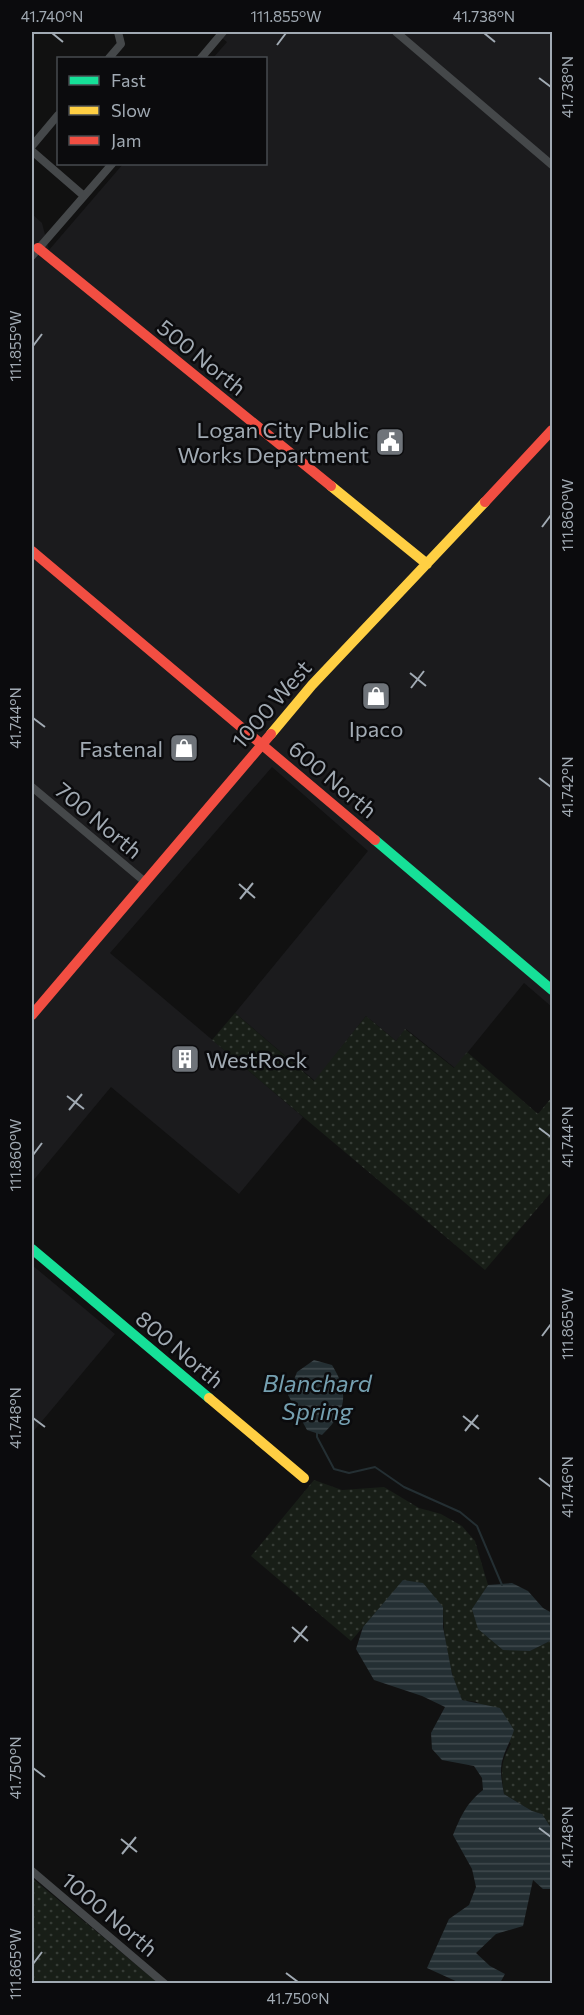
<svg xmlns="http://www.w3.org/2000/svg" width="584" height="2015" font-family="Commissioner,sans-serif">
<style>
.built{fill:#1b1b1d}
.grass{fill:url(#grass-dots)}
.water{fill:url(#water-rules)}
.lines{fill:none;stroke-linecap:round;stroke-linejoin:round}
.stream{stroke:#242f33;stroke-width:2}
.street{stroke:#45484a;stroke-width:8}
.fast{stroke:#16e098;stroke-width:10}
.slow{stroke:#ffcf43;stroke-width:10}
.jam{stroke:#f24e42;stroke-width:10}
.ticks{fill:none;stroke:#a1aab3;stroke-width:2}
.labels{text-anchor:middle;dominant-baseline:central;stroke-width:5;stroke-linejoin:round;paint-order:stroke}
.street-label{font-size:22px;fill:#a1aab3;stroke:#0b0b0d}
.poi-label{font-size:22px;fill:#a1aab3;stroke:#0b0b0d;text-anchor:end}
.water-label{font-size:24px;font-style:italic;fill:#75a0b1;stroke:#0b0b0d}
.neatline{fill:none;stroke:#a1aab3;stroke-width:2}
.ticks-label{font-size:15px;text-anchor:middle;fill:#a1aab3}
</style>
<defs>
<pattern id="grass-dots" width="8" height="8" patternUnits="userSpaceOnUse" patternTransform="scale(1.5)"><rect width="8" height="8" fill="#181e17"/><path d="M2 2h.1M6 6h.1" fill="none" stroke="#363c36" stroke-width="1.8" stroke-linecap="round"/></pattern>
<pattern id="water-rules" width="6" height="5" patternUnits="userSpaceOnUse" patternTransform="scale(1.5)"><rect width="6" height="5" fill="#242f33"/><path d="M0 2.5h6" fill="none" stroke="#414a4e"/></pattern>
</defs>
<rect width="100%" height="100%" fill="#111"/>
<path class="built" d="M214 32H552V1007L524 983 455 1068 406 1029 396 1041 366 1016 315 1081 235 1013 368 851 272 767 110 953 303 1117 239 1194 111 1087 32 1182V214L42 223 49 250 123 164H266V58H213L227 42Z
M32 1265 115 1334 32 1433Z"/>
<path class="grass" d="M235 1013 314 1081 366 1016 396 1041 405 1029 454 1068 467 1052 538 1114 552 1097V1191L485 1270 212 1040Z
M314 1480 342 1490 384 1487 419 1508 441 1514 462 1526 475 1541 488 1585 473 1609 530 1651 552 1640V1829L542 1814 532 1811 504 1794C501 1772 500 1763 511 1744L477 1702 462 1700C449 1672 443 1638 443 1607L403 1581 351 1641 251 1556Z
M32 1878 158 1983H32Z"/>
<path class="water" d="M314 1360 332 1365C350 1394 346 1412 322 1435L307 1430 288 1395 297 1372Z
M403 1580 423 1583 443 1607V1627L452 1674 462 1700 500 1708 514 1730C511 1740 506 1748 503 1758 499 1769 502 1783 504 1794L532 1811 542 1814 552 1829V1889H543L533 1880 523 1926 496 1934 476 1953 490 1966 505 1974 500 1983H460L427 1968 449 1919 469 1905 476 1887 472 1869 453 1835C462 1814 466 1804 483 1790L482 1778 474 1766 442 1760 432 1749 431 1733 445 1707 422 1696 374 1680 356 1649 363 1627Z
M512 1583 528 1591 543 1608 552 1613V1640L530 1651 503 1650 478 1629 472 1609 488 1585Z"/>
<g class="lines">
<path class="stream" d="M317 1432V1437L334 1469 349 1473 375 1467 404 1487 460 1512 477 1526 502 1585"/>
<path class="street" d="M396 32 552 165
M109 58 121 44 118 32
M201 58 223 32
M32 146 58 115
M32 151 84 196
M32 256 112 164
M32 787 144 881
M32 1871 165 1984"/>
<path class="fast" d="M375 840 552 990
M32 1249 209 1398"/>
<path class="slow" d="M331 486 427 564
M271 734 312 685 485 502
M209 1398 304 1478"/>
<path class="jam" d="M38 248 331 486
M485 502 552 430
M32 551 375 840
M32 1015 271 734"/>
</g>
<path class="ticks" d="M52 33 63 42M484 33 495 42M277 45 286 33M539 78 551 87M33 346 42 334M542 527 551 515M410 673 426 686M411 688 424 671M33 718 45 727M539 778 551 787M239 884 255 898M240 899 253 883M67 1096 84 1109M69 1110 82 1094M539 1128 551 1137M33 1155 42 1143M542 1336 551 1324M463 1416 479 1429M33 1418 45 1427M465 1431 478 1415M539 1478 551 1487M292 1627 308 1641M294 1642 307 1626M33 1768 45 1777M539 1828 551 1837M121 1839 137 1852M122 1854 136 1837M33 1964 42 1952M286 1973 298 1982"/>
<defs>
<g id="civic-square" transform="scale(1.5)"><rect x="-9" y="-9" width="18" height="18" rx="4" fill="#6f747a" stroke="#0b0b0d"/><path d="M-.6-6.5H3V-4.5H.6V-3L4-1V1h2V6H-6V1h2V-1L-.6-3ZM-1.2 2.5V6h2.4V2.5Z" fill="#fff"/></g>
<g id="shop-square" transform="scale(1.5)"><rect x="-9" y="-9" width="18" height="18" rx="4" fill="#6f747a" stroke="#0b0b0d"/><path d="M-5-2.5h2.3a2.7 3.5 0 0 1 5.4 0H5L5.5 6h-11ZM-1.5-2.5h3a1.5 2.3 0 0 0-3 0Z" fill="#fff"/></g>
<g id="building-square" transform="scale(1.5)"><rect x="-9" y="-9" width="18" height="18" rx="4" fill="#6f747a" stroke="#0b0b0d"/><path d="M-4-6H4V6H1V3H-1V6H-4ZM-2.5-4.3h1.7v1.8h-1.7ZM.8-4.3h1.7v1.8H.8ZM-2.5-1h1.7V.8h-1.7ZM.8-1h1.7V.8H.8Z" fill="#fff"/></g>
</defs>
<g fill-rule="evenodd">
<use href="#civic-square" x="390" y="442"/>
<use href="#shop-square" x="376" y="696"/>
<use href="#shop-square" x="184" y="748"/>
<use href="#building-square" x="185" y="1059"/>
</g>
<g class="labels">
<g class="street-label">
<text transform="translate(202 357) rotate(39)">500 North</text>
<text transform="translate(271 704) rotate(-49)">1000 West</text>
<text transform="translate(333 779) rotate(40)">600 North</text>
<text transform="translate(99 820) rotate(40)">700 North</text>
<text transform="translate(180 1349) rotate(40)">800 North</text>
<text transform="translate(110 1914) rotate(40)">1000 North</text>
</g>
<g class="poi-label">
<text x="369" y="429">Logan City Public<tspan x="369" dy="25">Works Department</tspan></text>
<text x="376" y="728" text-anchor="middle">Ipaco</text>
<text x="163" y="748">Fastenal</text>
<text x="206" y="1059" text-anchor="start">WestRock</text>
</g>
<g class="water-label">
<text x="317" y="1382">Blanchard<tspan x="317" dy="28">Spring</tspan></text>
</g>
</g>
<rect width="584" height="2015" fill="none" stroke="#0b0b0d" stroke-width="66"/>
<rect x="57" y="57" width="210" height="108" fill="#0b0b0d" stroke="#474b4f" stroke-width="1.5"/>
<rect x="69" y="76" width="30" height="9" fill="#16e098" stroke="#474b4f" stroke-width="1.5"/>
<text x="111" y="87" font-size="18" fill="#a1aab3">Fast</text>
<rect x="69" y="106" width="30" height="9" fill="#ffcf43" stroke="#474b4f" stroke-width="1.5"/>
<text x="111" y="117" font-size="18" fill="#a1aab3">Slow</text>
<rect x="69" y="136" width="30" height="9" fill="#f24e42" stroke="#474b4f" stroke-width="1.5"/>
<text x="111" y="147" font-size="18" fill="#a1aab3">Jam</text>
<rect x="33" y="33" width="518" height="1949" class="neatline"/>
<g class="ticks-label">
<text x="52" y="22">41.740°N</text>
<text x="286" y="22">111.855°W</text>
<text x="484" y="22">41.738°N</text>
<text transform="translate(568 87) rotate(-90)" y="5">41.738°N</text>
<text transform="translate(16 346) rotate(-90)" y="5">111.855°W</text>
<text transform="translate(568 515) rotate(-90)" y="5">111.860°W</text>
<text transform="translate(16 718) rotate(-90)" y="5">41.744°N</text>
<text transform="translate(568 787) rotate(-90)" y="5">41.742°N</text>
<text transform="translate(568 1137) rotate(-90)" y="5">41.744°N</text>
<text transform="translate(16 1155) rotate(-90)" y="5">111.860°W</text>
<text transform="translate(568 1324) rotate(-90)" y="5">111.865°W</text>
<text transform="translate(16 1418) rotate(-90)" y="5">41.748°N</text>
<text transform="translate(568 1487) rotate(-90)" y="5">41.746°N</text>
<text transform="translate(16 1768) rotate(-90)" y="5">41.750°N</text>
<text transform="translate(568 1837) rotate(-90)" y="5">41.748°N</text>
<text transform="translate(16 1964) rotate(-90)" y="5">111.865°W</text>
<text x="298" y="2004">41.750°N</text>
</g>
</svg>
